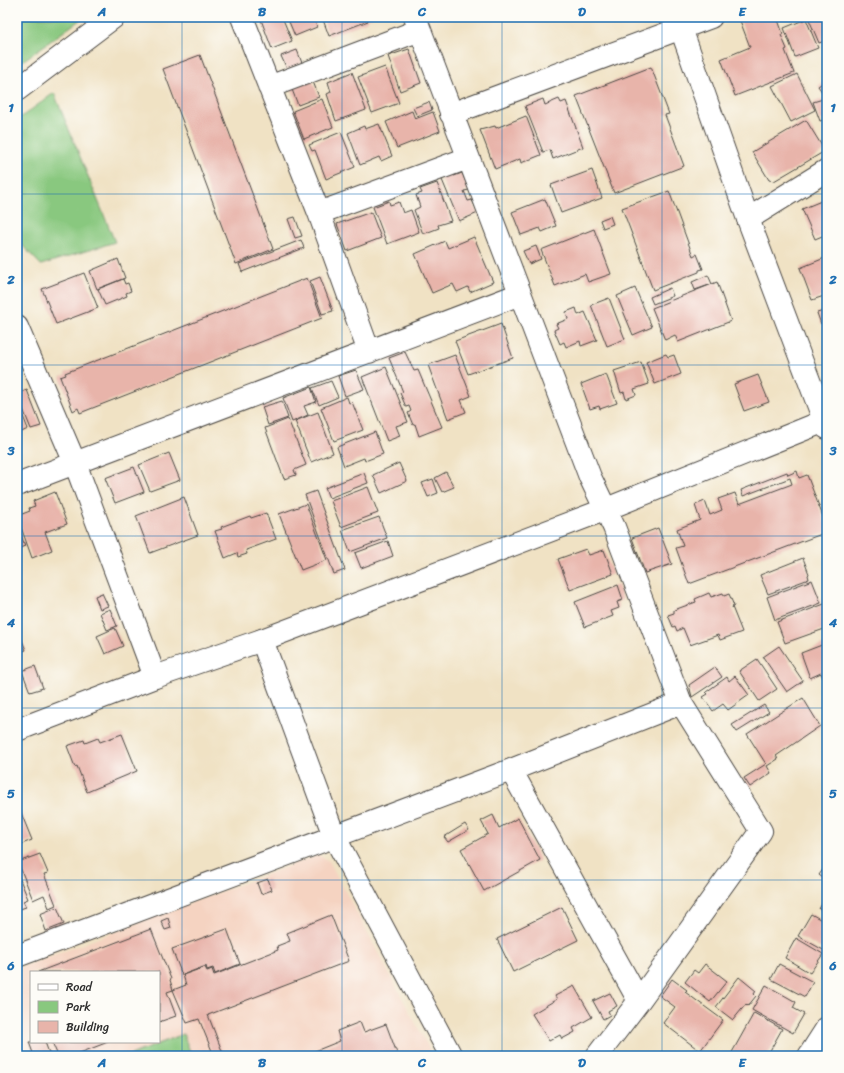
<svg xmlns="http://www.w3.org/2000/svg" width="844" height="1073" font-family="Sriracha,sans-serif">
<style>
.built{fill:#f5d3c1;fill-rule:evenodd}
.green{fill:#89c87f;stroke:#5a7a55}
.building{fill:#e8b4aa}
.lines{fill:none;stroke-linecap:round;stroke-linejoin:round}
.minor-casing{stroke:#494642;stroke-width:24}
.tertiary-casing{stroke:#494642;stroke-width:24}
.minor{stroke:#fff;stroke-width:22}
.tertiary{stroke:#fff;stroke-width:22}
.grid{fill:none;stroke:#1f6fb2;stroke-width:1;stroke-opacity:0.55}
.neatline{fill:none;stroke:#1f6fb2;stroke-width:1.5}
.grid-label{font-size:13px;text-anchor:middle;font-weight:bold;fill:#1f6fb2}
</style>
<rect width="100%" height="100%" fill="#fdfcf7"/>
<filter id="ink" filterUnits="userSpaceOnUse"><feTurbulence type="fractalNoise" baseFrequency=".025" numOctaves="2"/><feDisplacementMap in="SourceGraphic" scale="8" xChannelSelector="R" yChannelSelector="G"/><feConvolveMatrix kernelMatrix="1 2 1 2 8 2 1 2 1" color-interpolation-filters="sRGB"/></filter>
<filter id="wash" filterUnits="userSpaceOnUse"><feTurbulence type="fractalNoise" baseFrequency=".012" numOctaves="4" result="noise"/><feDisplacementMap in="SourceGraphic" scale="16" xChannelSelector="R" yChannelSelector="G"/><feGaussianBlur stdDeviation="0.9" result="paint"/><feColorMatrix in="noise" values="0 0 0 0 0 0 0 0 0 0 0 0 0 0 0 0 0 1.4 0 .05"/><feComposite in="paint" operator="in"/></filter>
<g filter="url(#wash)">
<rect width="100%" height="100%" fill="#f0e2c4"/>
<path class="built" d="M318 855 329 861 433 1056H17V969ZM31 972H159V1042H31Z"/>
<path class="green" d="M17 17H84L17 65Z
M54 93 115 242 41 265 17 240V120Z
M183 1034 192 1056H128Z"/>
<g id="blocks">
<path class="building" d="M260 17H282L292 41 272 49Z
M287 17H313L317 27 295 36Z
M322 17H373L367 19 368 21 329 36Z
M741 17H755L756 18 767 17 768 19 777 17 783 34 781 35 787 49 785 50 794 73 735 96 721 59 750 47 739 18Z
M808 17H827V40L819 43Z
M806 19 818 48 795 57 784 28Z
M409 49 421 83 400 91 388 56Z
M297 50 302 63 287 69 281 56Z
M200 55 273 249 236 264 163 69Z
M385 67 399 103 372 113 358 77Z
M651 67 669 114 665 115 684 166 614 193 576 96Z
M352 72 366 110 336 121 327 94 331 92 328 82Z
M797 74 815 110 791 122 772 86Z
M312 79 319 97 298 105 291 87Z
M827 80V99L818 86Z
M322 99 333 127 304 139 293 111Z
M543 99 545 105 559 99 561 103 566 101 583 147 553 159 550 150 543 152 525 106Z
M823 99 827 107V119L820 121 813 102Z
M429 102 432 110 417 116 413 108Z
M412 111 415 119 433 112 440 131 397 148 386 122Z
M526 116 541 155 521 163 520 159 495 169 480 130 495 126 496 128Z
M806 120 825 151 774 181 769 180 752 152Z
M379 124 392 156 381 161 379 157 360 165 348 133 364 126 365 129Z
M341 132 355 167 326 179 315 150 312 151 309 145Z
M452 170 454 176 462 173 469 190 464 191 468 201 472 200 478 213 459 221 440 175Z
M592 170 602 198 561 213 551 185Z
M437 183 451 221 438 225 439 228 423 234 414 210 420 207 416 195 422 193 420 189Z
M669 191 693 256 697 254 703 269 699 270V272L653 290 622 208Z
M827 192V234L815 239 802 209 826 199 824 194Z
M545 199 556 226 542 232 540 228 521 235 512 212Z
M389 201 390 205 399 202 403 213 411 210 419 232 387 244 373 207Z
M371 212 381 238 347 251 337 224Z
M610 216 613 224 603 228 600 220Z
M295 217 302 236 295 238 288 219Z
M594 229 611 274 588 282 585 274 555 286 541 250Z
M474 237 493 282 470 292 468 287 457 292 453 284 432 293 415 254 445 241 448 248Z
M301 240 304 248 242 272 239 264Z
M536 246 541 259 529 264 523 251Z
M827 257V295L812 300 800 268Z
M118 259 125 278 97 289 90 271Z
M84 273 98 308 56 324 42 289Z
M708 275 712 284 695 290 692 282Z
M320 277 333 311 322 314 310 281Z
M307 278 322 318 80 413 78 408 73 411 60 377 66 375 65 373Z
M123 279 125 284 128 283 131 291 126 293 127 296 105 305 98 289Z
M717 282 731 321 678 342 675 335 665 340 652 308Z
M635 288 652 327 633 335 617 296Z
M670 288 673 296 653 304 650 297Z
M609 298 625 339 607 346 591 305Z
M576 308 578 315 585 312 597 340 581 346 580 341 566 347 564 342 560 344 554 330 558 328 556 324 568 319 566 312Z
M827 310V322L821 324 817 313Z
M501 324 513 358 468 374 455 341Z
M405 352 414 371 418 370 442 427 419 436 415 424 413 425 408 413 411 411 409 406 406 407 400 393 403 392 389 358Z
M666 354 668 357 674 355 681 374 655 384 646 362Z
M455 355 471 396 461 400 466 412 448 419 428 365Z
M641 362 649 384 634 389 636 395 626 399 624 392 621 393 614 371Z
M386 367 408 422 396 426 400 436 387 441 362 377Z
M356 370 364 389 345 396 338 376Z
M606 374 617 403 600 409 599 406 590 409 581 384Z
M758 375 769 402 744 411 734 384Z
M331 381 338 397 319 405 312 388Z
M311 387 316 402 304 406 308 415 292 422 283 398Z
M27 390 41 426 31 429 17 394Z
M347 397 349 403 352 402 363 430 334 441 321 408Z
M17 401 28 429 17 434Z
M282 401 288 418 268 425 262 407Z
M318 412 333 453 311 462 295 421Z
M288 419 306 465 294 470 296 475 284 479 265 428Z
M375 432 383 454 365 461 364 458 344 466 337 447Z
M169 453 180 480 150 491 139 465Z
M399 463 407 481 381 493 373 475Z
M134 467 144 492 115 503 105 478Z
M797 471 799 478 807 475 827 527V532L689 584 676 548 683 546 677 529 700 520 695 505 705 501 710 515 722 510 718 499 735 493 739 504 792 484 790 478 743 496 741 490 787 472 788 475Z
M446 472 454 487 442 492 435 478Z
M364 473 368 483 329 498 325 488Z
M433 479 438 493 428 497 422 483Z
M368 487 378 513 341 527 331 501Z
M316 491 345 570 334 574 305 495Z
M55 492 67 524 45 532 52 550 32 558 17 516 30 511 29 508 35 506 33 501Z
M184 497 198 535 150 553 136 516Z
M306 504 327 560 301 570 279 514Z
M266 513 276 539 246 550 247 554 238 557 237 553 225 558 215 531 222 529 221 527 250 516 251 518Z
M379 517 387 538 350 552 342 530Z
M17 524 25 546 17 549Z
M658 528 672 564 645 573 632 538Z
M388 541 393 556 361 568 355 553Z
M586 549 589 555 604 550 613 574 570 590 558 559Z
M803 558 809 574 808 575 809 579 768 594 760 575Z
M812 580 821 603 775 620 767 597Z
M618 585 623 600 617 602 619 608 611 611 613 616 585 627 575 602Z
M102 593 108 606 100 609 95 596Z
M709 593 711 597 723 593 724 596 729 594 734 606 732 607 742 632 720 640 718 635 690 645 683 628 677 631 675 626 673 627 668 615 674 613V610L696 602 695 599Z
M827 603V628L785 643 777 622Z
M110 609 117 626 107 630 100 613Z
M17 628 26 650 17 653Z
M115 628 123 646 105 654 97 636Z
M827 643V676L823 678 821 673 810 678 801 653Z
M779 646 803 681 787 692 763 657Z
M757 659 777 689 759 701 739 671Z
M35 666 43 688 30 692 22 671Z
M715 667 722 677 692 697 689 685Z
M735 676 749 695 728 710 723 704 713 711 703 697 708 694 706 692 727 677 729 681Z
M803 698 820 726 776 756 778 759 767 766 771 773 750 787 744 778 766 764 747 734Z
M764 705 769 712 737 732 732 725Z
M122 734 137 771 87 792 77 766 75 767 67 746 84 740 85 743 98 738 100 742Z
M17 803 32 840 17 846Z
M493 815 499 828 518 818 540 860 484 891 461 849 488 834 481 821Z
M465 824 469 830 448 842 444 837Z
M40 854 48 873 44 874 56 905 49 908 44 895 33 900 18 862Z
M827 864V881L819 875Z
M17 872 28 899 23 901 26 907 17 910Z
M268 879 272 890 261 894 257 883Z
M827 895V914L819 909Z
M57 907 64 924 46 931 40 914Z
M562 907 578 940 513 972 497 939Z
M811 914 827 923V952L798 936Z
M331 915 349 961 208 1015 224 1056H214L199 1019 187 1023 173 990 186 985 183 975 205 967 207 971 212 969 214 975 278 950 277 946 290 941 287 933Z
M168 918 171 928 165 930 161 921Z
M151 929 171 979 170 980 173 990 167 992 176 1016 159 1022V972H38Z
M227 929 240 964 215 974 213 968 207 970 206 966 182 975 172 949Z
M796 938 823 954 810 973 785 958Z
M705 964 727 981 710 1002 685 982 694 970 698 973Z
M779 964 813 982 805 997 771 979Z
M739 977 756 991 754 994 756 996 748 1006 746 1004 733 1020 716 1007Z
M672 979 687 990 685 992 723 1020 700 1051 663 1023 675 1007 660 996Z
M766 985 796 1002 793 1008 804 1014 793 1033 752 1010Z
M574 986 592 1017 573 1028 575 1032 562 1039 560 1035 549 1041 532 1014 557 999 555 996Z
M610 993 617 1006 608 1011 610 1015 603 1019 593 1001Z
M754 1013 782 1029 767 1056H730Z
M360 1022 364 1032 386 1024 398 1056H303L340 1041 337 1031Z
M29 1042H45L50 1056H34Z
M52 1042H108L72 1056H58Z"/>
</g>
</g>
<g filter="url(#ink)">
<use href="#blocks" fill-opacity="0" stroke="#494642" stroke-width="1"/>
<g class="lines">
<g class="minor-casing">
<path id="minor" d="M242 17 319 213 369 352
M415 17 590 477 614 527 681 703 761 831 639 1001 597 1056
M269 87 420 30
M17 90 114 17
M451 114 711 17
M319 213 468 158
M748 219 827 170
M17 327 75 463 155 677
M17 485 520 294
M262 640 334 836 451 1056
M511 770 639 1001
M17 956 511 770 681 703
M809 1056 827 1028"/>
</g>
<g class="tertiary-casing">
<path id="tertiary" d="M677 17 748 219 827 428
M17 730 155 677 262 640 604 510 827 420"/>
</g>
<use href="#minor" class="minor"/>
<use href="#tertiary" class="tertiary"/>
</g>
</g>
<path class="grid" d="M182 17V1056M342 17V1056M502 17V1056M662 17V1056M17 194H827M17 365H827M17 536H827M17 708H827M17 880H827"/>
<rect width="844" height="1073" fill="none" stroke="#fdfcf7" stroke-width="44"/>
<rect x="30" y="971" width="130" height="72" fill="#fdfcf7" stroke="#a9a8a5"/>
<rect x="38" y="984" width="20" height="6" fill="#ffffff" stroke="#a9a8a5"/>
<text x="66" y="991" font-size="12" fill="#2b2b2b">Road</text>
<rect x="38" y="1001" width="20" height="12" fill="#89c87f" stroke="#a9a8a5"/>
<text x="66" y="1011" font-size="12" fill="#2b2b2b">Park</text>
<rect x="38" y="1021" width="20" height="12" fill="#e8b4aa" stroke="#a9a8a5"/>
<text x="66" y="1031" font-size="12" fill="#2b2b2b">Building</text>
<rect x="22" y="22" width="800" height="1029" class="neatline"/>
<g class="grid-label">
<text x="102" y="16">A</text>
<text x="262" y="16">B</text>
<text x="422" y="16">C</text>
<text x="582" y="16">D</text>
<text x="742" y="16">E</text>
<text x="11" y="112">1</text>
<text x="833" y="112">1</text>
<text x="11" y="284">2</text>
<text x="833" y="284">2</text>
<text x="11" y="455">3</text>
<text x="833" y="455">3</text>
<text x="11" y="627">4</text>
<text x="833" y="627">4</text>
<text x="11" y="798">5</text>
<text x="833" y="798">5</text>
<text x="11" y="970">6</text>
<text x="833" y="970">6</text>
<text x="102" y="1067">A</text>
<text x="262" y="1067">B</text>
<text x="422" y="1067">C</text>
<text x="582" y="1067">D</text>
<text x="742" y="1067">E</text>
</g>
</svg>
